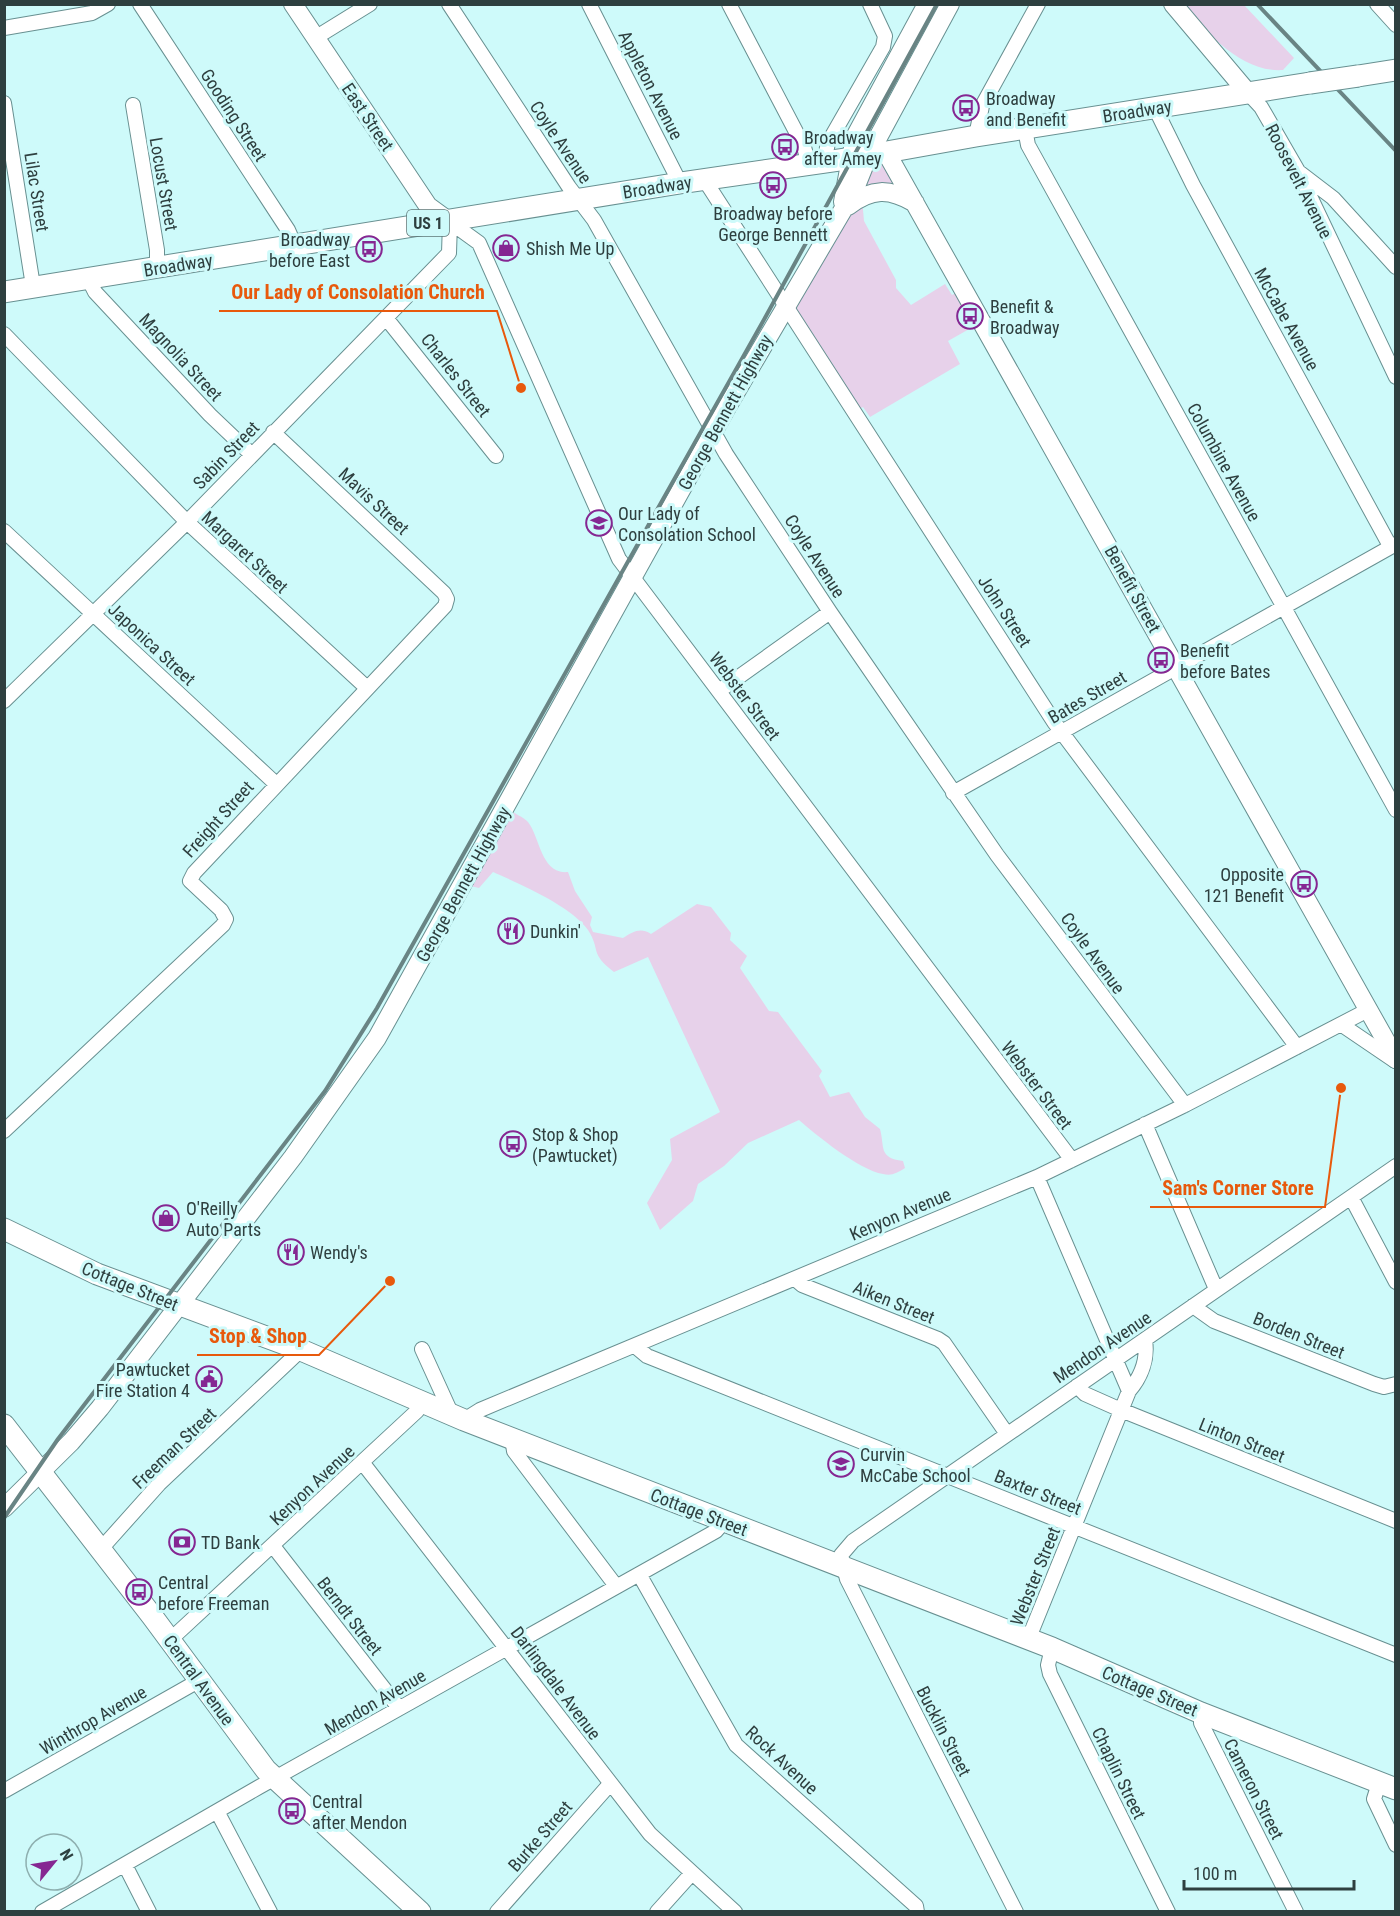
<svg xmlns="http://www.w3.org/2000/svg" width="1400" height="1916" font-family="'Roboto Condensed',sans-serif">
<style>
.green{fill:#e7d1ea}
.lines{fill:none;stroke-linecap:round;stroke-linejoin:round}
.street-casing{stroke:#689091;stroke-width:16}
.secondary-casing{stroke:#689091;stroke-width:20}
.primary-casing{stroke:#689091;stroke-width:23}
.street{stroke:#fff;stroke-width:14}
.secondary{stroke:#fff;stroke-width:18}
.primary{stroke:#fff;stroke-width:21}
.rail{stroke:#698484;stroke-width:4}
.primary-bridge-casing{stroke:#689091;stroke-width:23;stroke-linecap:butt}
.primary-bridge{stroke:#fff;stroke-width:21}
.labels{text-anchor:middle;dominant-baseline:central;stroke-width:6;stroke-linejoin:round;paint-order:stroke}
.shield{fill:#cefafa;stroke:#5e7777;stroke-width:1.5}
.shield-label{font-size:16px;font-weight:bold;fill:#2e3f3f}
.street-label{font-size:18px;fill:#2e3f3f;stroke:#cefafa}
.poi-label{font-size:18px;fill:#2e3f3f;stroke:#cefafa;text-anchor:start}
.leader{fill:none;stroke:#e8590c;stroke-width:2}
.callout-dot{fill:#e8590c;stroke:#cefafa;stroke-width:2}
.callout-label{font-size:20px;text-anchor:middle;font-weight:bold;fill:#e8590c;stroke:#cefafa;stroke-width:6;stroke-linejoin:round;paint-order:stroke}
</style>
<rect width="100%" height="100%" fill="#cefafa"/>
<path class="green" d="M1179 5H1244L1294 58 1283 70C1240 73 1208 31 1179 5Z
M881 163 908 196 893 195 862 199 864 221 896 280V288L911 305 945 284 952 295 960 291 972 314 965 317 971 328 948 341 960 364 870 417 863 407 850 414 783 307 858 165Z
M508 809C513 813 524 817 528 822 540 837 541 875 568 872L575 891 592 917 590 925 593 932 623 938C633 932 640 927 651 934L697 904 711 907 731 933 730 940 747 956 740 968 769 1011 778 1012 822 1071 819 1076 830 1097 849 1092 865 1117 880 1129C885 1147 878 1158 903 1161L905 1168C897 1173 892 1176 883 1174 859 1170 816 1135 799 1120L748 1143 724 1166 698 1184 693 1201 660 1230 647 1203 672 1160 670 1139 720 1112 648 957 614 972C589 953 601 950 588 930 571 906 520 884 493 872L479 888 462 884Z"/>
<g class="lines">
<g class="street-casing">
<path id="street" d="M140 4 288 230 295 246
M449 4 569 187 594 220 726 454 830 612 997 855 1185 1105
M589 4 680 183
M729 4 804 147 809 165
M1377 4 1396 25
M4 28 92 13 108 4
M315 38 370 4
M1248 93 1261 107 1298 171 1396 377
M4 103 33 286
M133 105 157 250V269
M1155 108 1193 185 1390 546
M1025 129 1028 145 1396 810
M976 136 982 106 1038 4
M824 162 828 143 883 47 885 36 870 4
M1299 172 1333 198 1396 267
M704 179 1054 722 1297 1047
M450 222 479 243 619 559 1072 1160
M89 280 95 292 210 415 251 454
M386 318 496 456
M4 334 187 522 367 688
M4 531 275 783
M719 691 830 612
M4 701 187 522 449 253 450 222
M953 793 1396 544
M1342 1025 1395 1061
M1145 1124 1216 1289
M4 1131 223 925 226 919 221 910 190 881 194 873 445 606 447 599 444 593 273 432
M1037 1177 1129 1391
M1351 1197 1396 1282
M795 1279 802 1285 938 1339 944 1343 1007 1434
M1193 1306 1214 1321 1374 1384 1384 1387 1396 1384
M635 1346 647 1356 1396 1655
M422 1349 452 1415
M1077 1386 1085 1394 1121 1410 1396 1521
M464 1420 480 1410 1037 1177 1185 1105 1368 1010
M512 1438 514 1451 616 1586
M362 1462 650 1834 735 1912
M273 1546 399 1708
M100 1550 159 1484 301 1350
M639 1574 736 1745 916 1906 917 1912
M170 1640 417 1411 422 1403
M1028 1640 1129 1391C1141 1377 1148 1359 1145 1340
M1052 1648 1048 1665 1050 1674 1168 1912
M1201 1713V1723L1296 1912
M1379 1783 1374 1799 1396 1845
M4 1791 200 1680
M218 1813 270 1912
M125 1865 149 1912
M42 1912 259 1787 716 1531 723 1523
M497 1912 610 1784
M657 1912 692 1873
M1016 1912 847 1579 841 1555 853 1541 1396 1166"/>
</g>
<g class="secondary-casing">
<path id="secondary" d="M293 4 428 206 450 222
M1173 4 1248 93
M886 152 1396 1059
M843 202 855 137 927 4
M848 206C872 188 889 188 915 203
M4 1508 71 1442 100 1408 293 1157 377 1038 727 407 854 191 868 156 950 4"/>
</g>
<g class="primary-casing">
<path id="primary" d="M1358 76 1396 70
M4 292 680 183 853 158 976 136 1310 83
M4 1229 97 1274 301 1350 464 1420 1052 1648 1201 1713 1396 1789
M4 1425 152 1616 266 1770 420 1912"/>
</g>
<use href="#street" class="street"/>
<use href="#secondary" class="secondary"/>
<use href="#primary" class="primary"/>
<path class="rail" d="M1257 4 1396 151
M4 1518 58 1439 325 1091 377 1008 766 316 937 4"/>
<g class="primary-bridge-casing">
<path id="primary-bridge" d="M1310 83 1358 76"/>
</g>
<use href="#primary-bridge" class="primary-bridge"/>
</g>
<defs>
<g id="bus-ring" transform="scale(1.35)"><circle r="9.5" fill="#cefafa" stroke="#852792" stroke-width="1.5"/><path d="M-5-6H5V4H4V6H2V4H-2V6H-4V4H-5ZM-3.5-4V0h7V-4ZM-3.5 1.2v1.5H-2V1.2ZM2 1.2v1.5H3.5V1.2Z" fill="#852792"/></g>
<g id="shop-ring" transform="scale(1.35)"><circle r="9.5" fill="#cefafa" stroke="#852792" stroke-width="1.5"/><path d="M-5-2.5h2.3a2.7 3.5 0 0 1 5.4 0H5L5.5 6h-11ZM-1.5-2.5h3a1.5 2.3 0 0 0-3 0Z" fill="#852792"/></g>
<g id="school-ring" transform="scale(1.35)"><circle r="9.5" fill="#cefafa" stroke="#852792" stroke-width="1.5"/><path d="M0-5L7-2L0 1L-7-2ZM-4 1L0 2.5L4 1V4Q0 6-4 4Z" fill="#852792"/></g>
<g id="restaurant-ring" transform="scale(1.35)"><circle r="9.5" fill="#cefafa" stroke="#852792" stroke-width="1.5"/><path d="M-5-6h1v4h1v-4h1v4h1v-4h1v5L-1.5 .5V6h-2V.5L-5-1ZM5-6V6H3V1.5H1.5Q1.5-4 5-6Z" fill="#852792"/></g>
<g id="civic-ring" transform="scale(1.35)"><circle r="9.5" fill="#cefafa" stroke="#852792" stroke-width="1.5"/><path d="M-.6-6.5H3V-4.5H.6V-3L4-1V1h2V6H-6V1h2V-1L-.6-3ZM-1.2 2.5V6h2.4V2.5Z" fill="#852792"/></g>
<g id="bank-ring" transform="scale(1.35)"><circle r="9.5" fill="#cefafa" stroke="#852792" stroke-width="1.5"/><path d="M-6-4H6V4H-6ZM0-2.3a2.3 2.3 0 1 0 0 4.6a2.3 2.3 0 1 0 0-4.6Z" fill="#852792"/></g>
</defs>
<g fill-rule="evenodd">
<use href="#bus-ring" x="966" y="108"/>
<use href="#bus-ring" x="785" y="147"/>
<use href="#bus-ring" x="773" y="185"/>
<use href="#shop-ring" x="506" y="248"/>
<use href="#bus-ring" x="369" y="249"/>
<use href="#bus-ring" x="970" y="316"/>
<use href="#school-ring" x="599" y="523"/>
<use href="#bus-ring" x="1161" y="660"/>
<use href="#bus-ring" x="1304" y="884"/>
<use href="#restaurant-ring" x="511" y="931"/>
<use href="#bus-ring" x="513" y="1144"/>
<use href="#shop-ring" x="166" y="1218"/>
<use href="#restaurant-ring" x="291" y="1252"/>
<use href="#civic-ring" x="209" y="1379"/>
<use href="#school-ring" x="841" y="1464"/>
<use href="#bank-ring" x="182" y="1542"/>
<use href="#bus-ring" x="139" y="1592"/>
<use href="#bus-ring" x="292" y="1811"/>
</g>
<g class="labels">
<rect class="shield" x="407" y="210" width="42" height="26" rx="4.5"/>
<g class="shield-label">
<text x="428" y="223">US 1</text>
</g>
<g class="street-label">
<text transform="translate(651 85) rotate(63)">Appleton Avenue</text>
<text transform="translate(1137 111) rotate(-9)">Broadway</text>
<text transform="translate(234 115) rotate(57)">Gooding Street</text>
<text transform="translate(368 117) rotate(56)">East Street</text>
<text transform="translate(561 142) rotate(56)">Coyle Avenue</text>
<text transform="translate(1299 181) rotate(63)">Roosevelt Avenue</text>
<text transform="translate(164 184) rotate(80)">Locust Street</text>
<text transform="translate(657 187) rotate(-9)">Broadway</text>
<text transform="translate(37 192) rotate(81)">Lilac Street</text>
<text transform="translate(178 265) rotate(-9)">Broadway</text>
<text transform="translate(1287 319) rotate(61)">McCabe Avenue</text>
<text transform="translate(181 357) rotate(47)">Magnolia Street</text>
<text transform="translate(456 375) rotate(52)">Charles Street</text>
<text transform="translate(725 412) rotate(-61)">George Bennett Highway</text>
<text transform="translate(226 455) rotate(-46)">Sabin Street</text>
<text transform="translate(1224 462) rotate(61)">Columbine Avenue</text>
<text transform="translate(374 501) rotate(43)">Mavis Street</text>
<text transform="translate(245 552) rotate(43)">Margaret Street</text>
<text transform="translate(815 556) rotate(57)">Coyle Avenue</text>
<text transform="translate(1133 589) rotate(61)">Benefit Street</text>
<text transform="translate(1005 611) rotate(57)">John Street</text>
<text transform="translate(152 644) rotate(43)">Japonica Street</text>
<text transform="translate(745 696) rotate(53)">Webster Street</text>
<text transform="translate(1087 697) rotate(-30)">Bates Street</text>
<text transform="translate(218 819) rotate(-48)">Freight Street</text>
<text transform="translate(463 884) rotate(-61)">George Bennett Highway</text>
<text transform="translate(1093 953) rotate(54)">Coyle Avenue</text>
<text transform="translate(1037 1085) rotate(53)">Webster Street</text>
<text transform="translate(900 1214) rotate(-23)">Kenyon Avenue</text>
<text transform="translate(130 1286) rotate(22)">Cottage Street</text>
<text transform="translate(894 1302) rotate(22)">Aiken Street</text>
<text transform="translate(1299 1335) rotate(22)">Borden Street</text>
<text transform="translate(1102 1347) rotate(-34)">Mendon Avenue</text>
<text transform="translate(1242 1440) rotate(22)">Linton Street</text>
<text transform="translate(174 1448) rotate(-44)">Freeman Street</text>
<text transform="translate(312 1485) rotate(-43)">Kenyon Avenue</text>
<text transform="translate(1038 1492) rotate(22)">Baxter Street</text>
<text transform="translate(699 1512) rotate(21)">Cottage Street</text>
<text transform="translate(1035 1576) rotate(-68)">Webster Street</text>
<text transform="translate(350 1616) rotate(52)">Berndt Street</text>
<text transform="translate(199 1680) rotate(54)">Central Avenue</text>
<text transform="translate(556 1683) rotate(53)">Darlingdale Avenue</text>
<text transform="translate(1150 1691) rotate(23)">Cottage Street</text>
<text transform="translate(375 1702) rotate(-30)">Mendon Avenue</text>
<text transform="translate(93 1720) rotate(-30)">Winthrop Avenue</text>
<text transform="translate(944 1731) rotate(63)">Bucklin Street</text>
<text transform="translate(782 1760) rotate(43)">Rock Avenue</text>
<text transform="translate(1119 1773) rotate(64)">Chaplin Street</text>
<text transform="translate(1254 1789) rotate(63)">Cameron Street</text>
<text transform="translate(540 1836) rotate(-49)">Burke Street</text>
</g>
<g class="poi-label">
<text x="986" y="98">Broadway<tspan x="986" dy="21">and Benefit</tspan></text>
<text x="804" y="137">Broadway<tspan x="804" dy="21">after Amey</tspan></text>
<text x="773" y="213" text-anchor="middle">Broadway before<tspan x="773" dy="21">George Bennett</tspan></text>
<text x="350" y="239" text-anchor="end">Broadway<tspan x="350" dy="21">before East</tspan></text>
<text x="526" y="248">Shish Me Up</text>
<text x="990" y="306">Benefit &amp;<tspan x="990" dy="21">Broadway</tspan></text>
<text x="618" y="513">Our Lady of<tspan x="618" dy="21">Consolation School</tspan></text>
<text x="1180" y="650">Benefit<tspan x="1180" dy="21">before Bates</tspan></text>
<text x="1284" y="874" text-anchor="end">Opposite<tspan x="1284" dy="21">121 Benefit</tspan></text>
<text x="530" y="931">Dunkin'</text>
<text x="532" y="1134">Stop &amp; Shop<tspan x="532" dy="21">(Pawtucket)</tspan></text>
<text x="186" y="1208">O'Reilly<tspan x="186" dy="21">Auto Parts</tspan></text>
<text x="310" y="1252">Wendy's</text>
<text x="190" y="1369" text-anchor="end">Pawtucket<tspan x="190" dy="21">Fire Station 4</tspan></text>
<text x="860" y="1454">Curvin<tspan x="860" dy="21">McCabe School</tspan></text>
<text x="201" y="1542">TD Bank</text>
<text x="158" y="1582">Central<tspan x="158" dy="21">before Freeman</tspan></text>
<text x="312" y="1801">Central<tspan x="312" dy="21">after Mendon</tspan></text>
</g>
</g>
<path class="leader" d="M521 388L497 311H219M1341 1088L1325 1207H1150M390 1281L319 1355H197"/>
<g class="callout-dot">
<circle cx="521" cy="388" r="6"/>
<circle cx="1341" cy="1088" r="6"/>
<circle cx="390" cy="1281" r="6"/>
</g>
<g class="callout-label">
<text x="358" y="299">Our Lady of Consolation Church</text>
<text x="1238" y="1195">Sam's Corner Store</text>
<text x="258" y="1343">Stop &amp; Shop</text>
</g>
<rect width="1400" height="1916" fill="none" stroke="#2e3f3f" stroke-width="12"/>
<g transform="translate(54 1862) rotate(60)"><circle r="28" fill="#cefafa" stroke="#8eafaf" stroke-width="1.5"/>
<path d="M0-4.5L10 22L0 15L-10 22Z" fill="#852792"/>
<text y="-9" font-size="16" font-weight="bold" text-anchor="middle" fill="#2e3f3f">N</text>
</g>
<path d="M1184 1880v9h170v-9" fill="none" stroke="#2e3f3f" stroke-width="3"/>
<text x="1193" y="1880" font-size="18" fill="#2e3f3f" stroke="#cefafa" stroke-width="4.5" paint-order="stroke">100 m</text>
</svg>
